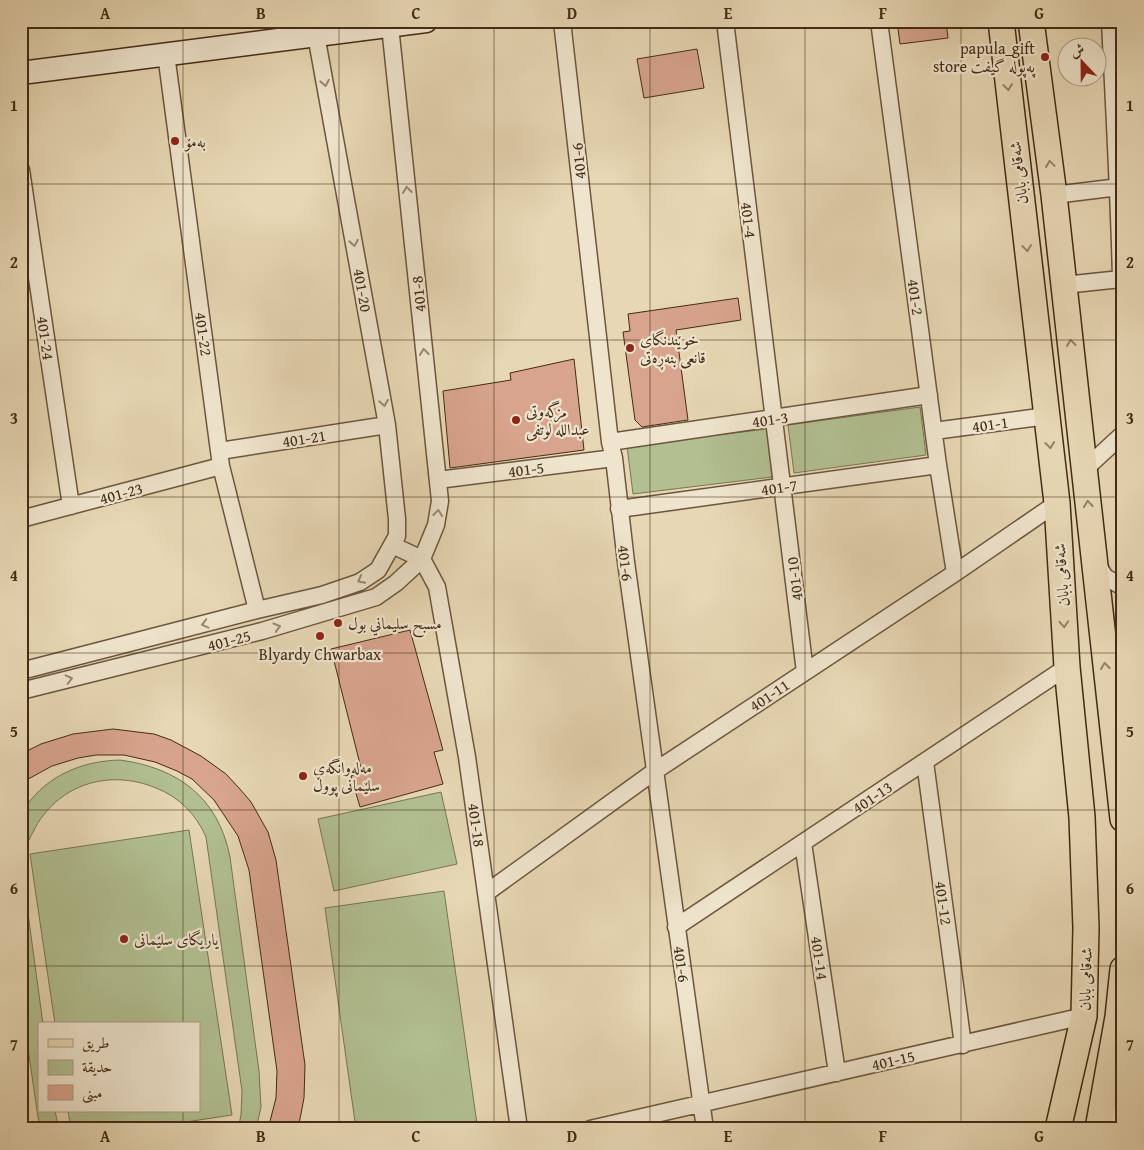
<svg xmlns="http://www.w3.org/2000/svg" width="1144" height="1150" font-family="'Gentium Book Plus',Amiri,serif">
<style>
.green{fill:#b1bf91;stroke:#7a7553}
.building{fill:#d8a48d;stroke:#442b15}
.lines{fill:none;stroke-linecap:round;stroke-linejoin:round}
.street-casing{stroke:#6d563d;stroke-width:19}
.secondary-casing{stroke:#442b15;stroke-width:25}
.primary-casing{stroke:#442b15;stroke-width:28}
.street{stroke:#efe5ce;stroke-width:16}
.secondary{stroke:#efe5ce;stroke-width:22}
.primary{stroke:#e7d7b4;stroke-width:25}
.oneway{stroke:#9a8872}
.oneway2{stroke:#968164}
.grid{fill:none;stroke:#442b15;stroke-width:1;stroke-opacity:0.55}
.poi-dot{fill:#8f2418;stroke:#efe5ce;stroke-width:2}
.labels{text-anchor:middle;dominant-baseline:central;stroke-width:4.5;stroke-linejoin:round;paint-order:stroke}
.poi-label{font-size:16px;fill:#442b15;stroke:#efe5ce;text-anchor:start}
.street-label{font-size:16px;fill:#442b15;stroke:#efe5ce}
.neatline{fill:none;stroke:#442b15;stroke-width:2}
.grid-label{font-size:16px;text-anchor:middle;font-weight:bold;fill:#442b15}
</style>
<rect width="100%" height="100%" fill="#e7d7b4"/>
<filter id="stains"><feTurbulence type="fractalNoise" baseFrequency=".004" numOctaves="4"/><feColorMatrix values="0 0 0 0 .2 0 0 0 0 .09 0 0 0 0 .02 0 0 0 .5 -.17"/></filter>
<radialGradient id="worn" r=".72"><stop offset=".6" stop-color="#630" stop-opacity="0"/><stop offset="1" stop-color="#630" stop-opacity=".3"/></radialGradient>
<path class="green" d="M920 407 926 455 794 473 788 425Z
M767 429 772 477 633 494 627 446Z
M120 760C178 768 218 797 230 857L259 1071 261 1107 256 1129H238L241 1115 242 1091 206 837C196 814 179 797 156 788 108 768 56 785 33 832 28 841 24 851 23 861 23 869 23 876 24 884L43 1024H39V1111H55L59 1129H41L38 1117 21 1001V814C42 778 79 761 120 760Z
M441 792 457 864 334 891 318 819Z
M189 830 232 1115 139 1129H71L68 1111H199V1024H55L30 854Z
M444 891 477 1124 447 1129H356L325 908Z"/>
<path class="building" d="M897 21H946L948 38 900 44Z
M697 49 704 88 644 98 637 59Z
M738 298 741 320 676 330 688 420 642 427 635 420 623 332 630 331 628 314Z
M574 359 584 450 450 468 443 391 511 380 510 373Z
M410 630 443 750 434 752 443 784 360 807 351 776 362 772 331 649Z
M113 729 154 734 171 740 201 756 226 774 239 788 251 802 268 832 276 860 305 1065 304 1098 298 1129H268L276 1098 277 1071 249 870 238 836 214 800 192 779 177 771 155 762 124 755H96L78 758 52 766 21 783V754L41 744 73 734Z"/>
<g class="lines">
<g class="street-casing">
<path id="street" d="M562 21 610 442 614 458 626 562 705 1129
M725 21 805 672
M879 21 938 465 955 573
M166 54 221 466 257 610
M21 170 71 506
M1054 195 1119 187
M1064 285 1121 279C1119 193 1114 107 1110 21
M934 431 1047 416
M610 442 929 395
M220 451 387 425
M1085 469 1123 434
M438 480 614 458
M619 509 938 465
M21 519 221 466
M392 545 422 559 437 587 467 757 519 1129
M1096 562 1105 577 1123 587
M21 671 257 610 322 595 360 582 378 570 397 536V519L387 425 316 35
M21 691 262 631 376 597 396 583 422 559 436 525 440 501 390 26
M925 762 963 1045
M803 843 837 1073
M486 893 655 771 955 573 1057 503
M676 927 1067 667
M1100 1122 1123 1111
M590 1129 1084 1016"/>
</g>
<g class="secondary-casing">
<path id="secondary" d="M21 73 426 21"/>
</g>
<g class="primary-casing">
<path id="primary" d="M1001 21 1057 503 1067 667 1082 817 1086 928 1084 1016 1058 1129
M1031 21 1054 195 1123 819
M1098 1129 1118 1017 1123 969"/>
</g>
<use href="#street" class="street"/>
<use href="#secondary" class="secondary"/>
<use href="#primary" class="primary"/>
</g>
<defs><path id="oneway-chevron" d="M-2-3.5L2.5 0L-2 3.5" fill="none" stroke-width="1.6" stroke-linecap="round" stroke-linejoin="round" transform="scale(1.25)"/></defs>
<g class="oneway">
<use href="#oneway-chevron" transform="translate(325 83) rotate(80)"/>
<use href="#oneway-chevron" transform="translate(407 190) rotate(-96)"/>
<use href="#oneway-chevron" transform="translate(354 243) rotate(80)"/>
<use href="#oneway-chevron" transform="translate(424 352) rotate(-96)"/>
<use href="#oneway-chevron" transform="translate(384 403) rotate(80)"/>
<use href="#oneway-chevron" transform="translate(438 513) rotate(-83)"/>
<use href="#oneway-chevron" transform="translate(361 580) rotate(152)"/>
<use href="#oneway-chevron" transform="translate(205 624) rotate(165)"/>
<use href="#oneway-chevron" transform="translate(277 627) rotate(-16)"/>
<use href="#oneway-chevron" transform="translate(69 679) rotate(-14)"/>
</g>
<g class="oneway2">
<use href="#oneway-chevron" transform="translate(1008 87) rotate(83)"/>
<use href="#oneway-chevron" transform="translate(1050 164) rotate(-98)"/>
<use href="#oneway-chevron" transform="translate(1027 248) rotate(83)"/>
<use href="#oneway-chevron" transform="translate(1071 343) rotate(-96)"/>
<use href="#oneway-chevron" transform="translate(1050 445) rotate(84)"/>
<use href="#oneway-chevron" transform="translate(1088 504) rotate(-96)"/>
<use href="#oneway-chevron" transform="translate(1064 624) rotate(86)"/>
<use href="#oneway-chevron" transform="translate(1105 666) rotate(-97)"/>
</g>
<path class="grid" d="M183 21V1024M339 21V1129M494 21V1129M650 21V1129M805 21V1129M961 21V1129M21 184H1123M21 340H1123M21 497H1123M21 653H1123M21 810H1123M21 966H1123M183 1111V1129"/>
<g class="poi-dot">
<circle cx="1045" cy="57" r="5"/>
<circle cx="175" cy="141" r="5"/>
<circle cx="630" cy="348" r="5"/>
<circle cx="516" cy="420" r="5"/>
<circle cx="338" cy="623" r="5"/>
<circle cx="320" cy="636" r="5"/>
<circle cx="303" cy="776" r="5"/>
<circle cx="124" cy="939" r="5"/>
</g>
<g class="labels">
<g class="poi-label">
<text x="1035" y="48" text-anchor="end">papula_gift<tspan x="1035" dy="18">store پەپولە گیفت</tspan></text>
<text x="185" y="141">بەمۆ</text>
<text x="640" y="339">خوێندنگای<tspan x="640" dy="18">قانعی بنەڕەتی</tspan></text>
<text x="526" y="411">مزگەوتی<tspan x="526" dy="18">عبداللە لوتفی</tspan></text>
<text x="348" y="623">مسبح سلیماني بول</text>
<text x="320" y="654" text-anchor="middle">Blyardy Chwarbax</text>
<text x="313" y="767">مەلەوانگەی<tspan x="313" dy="18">سلێمانی پووڵ</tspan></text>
<text x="134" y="939">یاریگای سلێمانی</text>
</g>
<g class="street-label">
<text transform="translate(578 161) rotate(-96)">401-6</text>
<text transform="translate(1018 173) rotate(-97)">شەقامی بابان</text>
<text transform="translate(749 220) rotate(83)">401-4</text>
<text transform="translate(363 290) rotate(80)">401-20</text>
<text transform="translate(418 294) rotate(-96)">401-8</text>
<text transform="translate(916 297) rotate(82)">401-2</text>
<text transform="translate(204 334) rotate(82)">401-22</text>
<text transform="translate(46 338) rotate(82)">401-24</text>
<text transform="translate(770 419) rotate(-8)">401-3</text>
<text transform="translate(990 424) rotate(-8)">401-1</text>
<text transform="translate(304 438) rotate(-9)">401-21</text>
<text transform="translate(526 469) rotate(-7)">401-5</text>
<text transform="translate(779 487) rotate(-8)">401-7</text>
<text transform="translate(121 493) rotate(-15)">401-23</text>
<text transform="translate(626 563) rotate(83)">401-6</text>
<text transform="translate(1061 575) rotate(-94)">شەقامی بابان</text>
<text transform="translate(794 579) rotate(-97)">401-10</text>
<text transform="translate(229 640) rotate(-14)">401-25</text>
<text transform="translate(769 695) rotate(-34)">401-11</text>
<text transform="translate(872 797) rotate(-34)">401-13</text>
<text transform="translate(477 825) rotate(82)">401-18</text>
<text transform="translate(944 903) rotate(82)">401-12</text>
<text transform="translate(820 958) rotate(82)">401-14</text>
<text transform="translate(682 964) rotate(82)">401-6</text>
<text transform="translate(1085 979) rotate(-88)">شەقامی بابان</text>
<text transform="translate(893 1060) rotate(-13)">401-15</text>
</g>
</g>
<rect width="1144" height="1150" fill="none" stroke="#e7d7b4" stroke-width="55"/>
<rect x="38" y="1022" width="162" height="90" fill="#efe5ce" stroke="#ab9b84"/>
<rect x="48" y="1039" width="25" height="8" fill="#e7d7b4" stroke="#ab9b84"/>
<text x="82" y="1048" font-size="15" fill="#442b15">طريق</text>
<rect x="48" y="1060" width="25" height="15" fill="#b1bf91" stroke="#ab9b84"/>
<text x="82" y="1072" font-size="15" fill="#442b15">حديقة</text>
<rect x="48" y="1085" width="25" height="15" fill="#d8a48d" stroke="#ab9b84"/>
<text x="82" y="1098" font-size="15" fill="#442b15">مبنى</text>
<g transform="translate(1082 62) rotate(338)"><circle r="24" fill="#efe5ce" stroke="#ab9b84"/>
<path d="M0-4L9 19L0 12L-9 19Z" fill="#8f2418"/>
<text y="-8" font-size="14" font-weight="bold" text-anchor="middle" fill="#442b15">ش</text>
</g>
<rect x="28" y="28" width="1088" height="1094" class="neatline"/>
<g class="grid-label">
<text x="105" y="19">A</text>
<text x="261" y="19">B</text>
<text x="416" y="19">C</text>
<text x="572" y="19">D</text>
<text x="728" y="19">E</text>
<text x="883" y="19">F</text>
<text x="1039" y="19">G</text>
<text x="14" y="111">1</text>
<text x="1130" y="111">1</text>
<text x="14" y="268">2</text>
<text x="1130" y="268">2</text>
<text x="14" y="424">3</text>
<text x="1130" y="424">3</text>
<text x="14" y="581">4</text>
<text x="1130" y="581">4</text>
<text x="14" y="737">5</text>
<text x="1130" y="737">5</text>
<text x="14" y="894">6</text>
<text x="1130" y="894">6</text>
<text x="14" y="1050">7</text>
<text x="1130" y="1050">7</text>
<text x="105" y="1142">A</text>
<text x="261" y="1142">B</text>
<text x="416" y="1142">C</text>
<text x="572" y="1142">D</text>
<text x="728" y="1142">E</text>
<text x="883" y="1142">F</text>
<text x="1039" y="1142">G</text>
</g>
<rect width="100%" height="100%" filter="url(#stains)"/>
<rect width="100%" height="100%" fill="url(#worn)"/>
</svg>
